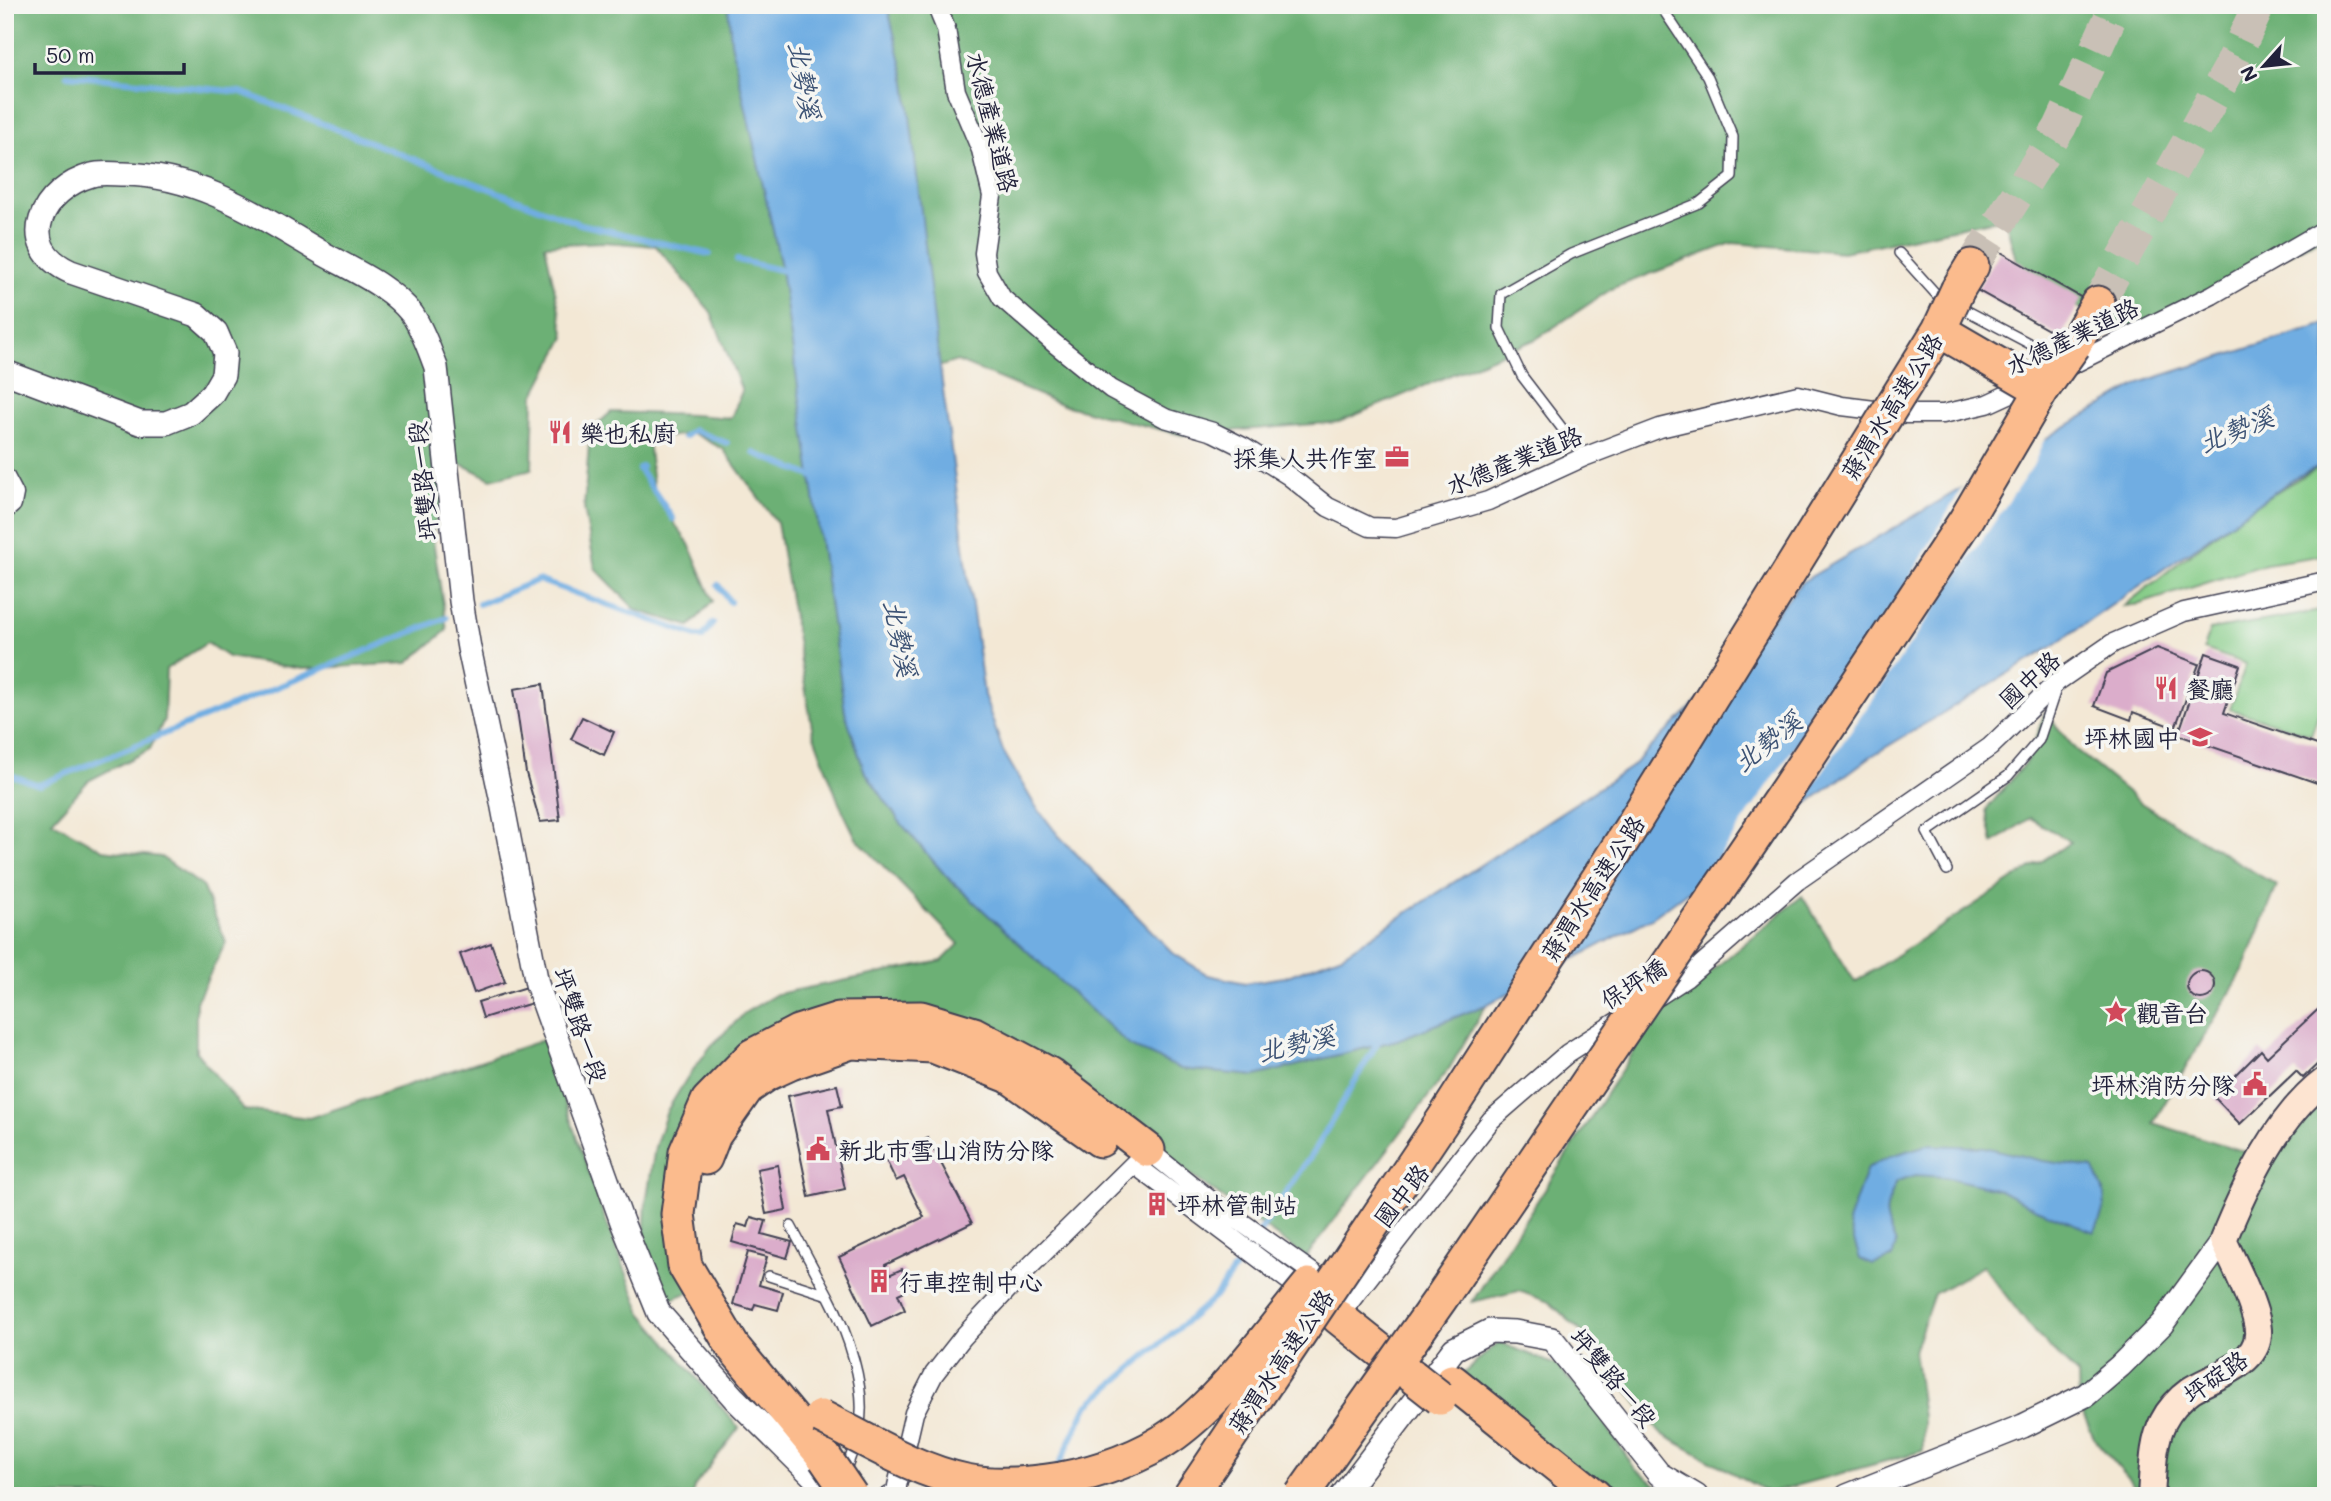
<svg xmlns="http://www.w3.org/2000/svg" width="2331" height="1501" font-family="Mali,'LXGW WenKai TC',sans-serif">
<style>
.green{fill:#85cc87;stroke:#547761;stroke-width:2}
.forest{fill:#6cb074;stroke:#476958;stroke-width:2}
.water{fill:#6fade2;stroke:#48688e;stroke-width:2}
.pier{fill:#f3e8d5}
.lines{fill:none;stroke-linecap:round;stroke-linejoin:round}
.stream{stroke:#6fade2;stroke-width:6}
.building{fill:#dbadcb}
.motorway-tunnel{stroke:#c9c0b6;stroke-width:33;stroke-dasharray:33 17;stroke-linecap:butt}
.service-casing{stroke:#414052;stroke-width:12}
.minor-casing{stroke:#414052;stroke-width:21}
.tertiary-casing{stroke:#414052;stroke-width:26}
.secondary-casing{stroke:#414052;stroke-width:30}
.motorway-casing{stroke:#414052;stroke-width:37}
.service{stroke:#fff;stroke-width:9}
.minor{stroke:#fff;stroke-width:18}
.tertiary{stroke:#fff;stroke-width:23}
.secondary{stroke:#fde4d1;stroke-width:26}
.motorway{stroke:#fbbb8d;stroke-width:33}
.motorway-bridge-casing{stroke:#414052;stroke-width:37;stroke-linecap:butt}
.motorway-bridge{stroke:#fbbb8d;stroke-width:33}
.labels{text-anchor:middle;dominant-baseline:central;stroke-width:7;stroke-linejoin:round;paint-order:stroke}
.street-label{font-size:24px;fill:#22223b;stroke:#f6f6f2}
.poi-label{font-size:24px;fill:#22223b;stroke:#f6f6f2;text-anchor:start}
.water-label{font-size:26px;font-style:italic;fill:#3d5375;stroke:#f6f6f2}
</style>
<rect width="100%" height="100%" fill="#f6f6f2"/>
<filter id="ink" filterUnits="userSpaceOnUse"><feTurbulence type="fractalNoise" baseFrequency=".0143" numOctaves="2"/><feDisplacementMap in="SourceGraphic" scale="14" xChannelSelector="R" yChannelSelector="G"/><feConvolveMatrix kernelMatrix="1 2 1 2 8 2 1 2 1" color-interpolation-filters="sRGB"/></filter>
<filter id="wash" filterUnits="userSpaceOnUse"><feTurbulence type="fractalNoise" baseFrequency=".00686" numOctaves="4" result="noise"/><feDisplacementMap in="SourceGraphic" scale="28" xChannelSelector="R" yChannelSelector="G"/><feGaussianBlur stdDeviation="1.57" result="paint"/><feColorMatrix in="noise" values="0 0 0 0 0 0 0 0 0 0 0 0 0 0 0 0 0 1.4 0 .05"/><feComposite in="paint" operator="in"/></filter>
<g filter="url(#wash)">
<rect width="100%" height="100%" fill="#f3e8d5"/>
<path class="green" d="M2326 464V555L2266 564 2140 604 2124 606C2188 556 2252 500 2326 464Z
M2326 610V692L2311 735 2230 709 2246 664 2204 649 2210 630Z"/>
<path class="forest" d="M5 5H2326V235L2142 329 2024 290 2005 218 1843 252 1732 243 1613 288 1536 339 1339 422 1182 435 1063 405 957 361 802 410 845 712 864 770 900 822 946 876 1130 1045 1181 1069 1255 1076 1397 1040 1486 1005 1449 1069 1306 1257 1019 1053 858 1015 687 1124 690 1292 664 1302 644 1239 646 1203 655 1147 667 1111 687 1078 711 1046 746 1012 777 994 942 961 959 944 856 838 839 803 813 733 777 523 723 449 693 433 648 440 654 494 689 544 713 601 690 626 636 610 595 568 584 508 590 431 611 412 694 415 731 418 742 391 711 312 656 246 603 242 545 245 565 337 534 396 532 469 491 479 455 461 432 533 447 630 408 663 302 669 228 657 207 643 166 669 164 720 150 749 88 781 52 821 103 850 161 857 202 886 226 942 196 1002V1052L244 1110 309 1118 543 1040 603 1213 642 1313 739 1428 694 1487 692 1496H5Z
M2045 712 2075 749 2141 803 2277 886 2244 969 2153 1123 2259 1156 2326 1102V1496H2143L2095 1440 2079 1406 2078 1375 2035 1333 1983 1266 1934 1294 1914 1351 1923 1417V1451L1769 1493 1660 1433 1586 1336 1549 1302 1519 1291 1472 1302 1655 1018 1802 896 1855 982 2071 842 2030 818 1993 843 1986 810 2028 759Z
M1499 1342 1556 1365 1589 1399 1635 1469 1672 1496H1607L1458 1378Z"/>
<path class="water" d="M728 5H887L906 82 935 330 984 695 1003 751 1034 804 1059 836 1173 953 1208 975 1245 983 1285 977 1342 955 1631 767 1725 674 1802 582 2142 382 2326 324V463L2296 477 2053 646 1870 757 1652 918 1486 1005 1397 1040 1255 1076 1181 1069 1130 1046 946 876 900 822 864 770 845 712 780 262 731 42Z
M1927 1145 1984 1147 2043 1161 2093 1168C2108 1193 2108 1207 2094 1232L2036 1209 2000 1190 1945 1177 1916 1175 1897 1181C1883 1211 1883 1215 1896 1244L1892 1258 1873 1265 1860 1259 1848 1222 1867 1168 1891 1156Z"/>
<path class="pier" d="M2047 433 2033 466 1788 822 1696 890 1907 583 1965 482Z"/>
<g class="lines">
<path class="stream" d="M67 75 241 92 580 224 709 254
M737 260 789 272
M684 437 693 430 727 443
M754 453 817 478
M642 467 639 469 673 519
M718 585 730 602
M479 604 538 580 702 638 713 623
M5 773 39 785 446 618
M1259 1233 1316 1148 1379 1040
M1057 1469 1087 1406 1215 1297 1247 1251"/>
</g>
<g id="blocks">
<path class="building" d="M1999 251 2082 298 2061 337 1977 290Z
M2157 648 2199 664 2175 728 2133 712 2131 720 2094 706 2106 673Z
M2206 653 2240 665 2224 713 2326 748V786L2178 735Z
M543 684 560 820 540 822 526 773 514 689Z
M582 717 614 732 604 755 571 739Z
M491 943 505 982 474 993 460 954Z
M2187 985a14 14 0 1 1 28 0a14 14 0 1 1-28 0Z
M527 987 532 1003 483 1018 478 1002Z
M2326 1002V1056L2303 1078 2296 1071 2240 1124 2214 1097 2261 1050 2267 1057Z
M837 1085 842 1106 828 1109 845 1189 809 1197 788 1096Z
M928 1138 972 1223 885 1265 889 1275 902 1269 911 1288 898 1294 905 1310 872 1326 839 1257 924 1217 904 1177 896 1181 886 1160Z
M778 1165 786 1210 766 1214 757 1169Z
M751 1217 766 1221 762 1234 792 1242 787 1258 732 1242 737 1224 748 1227Z
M748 1252 767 1257 759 1285 783 1292 778 1310 755 1304 753 1310 733 1304Z"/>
</g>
</g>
<g filter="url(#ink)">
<use href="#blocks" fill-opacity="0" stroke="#414052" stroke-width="2"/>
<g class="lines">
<path class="motorway-tunnel" d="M1972 266 2060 127 2116 5
M2098 303 2229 69 2259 5"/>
<g class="service-casing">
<path id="service" d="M1899 253 1936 294 1946 299
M1958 306 2057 358
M1584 457 1522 376 1499 328 1501 294 1571 254 1699 203 1732 177 1733 137 1708 77 1660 5
M1947 870 1927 832 2008 776 2039 740 2056 689
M791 1226 828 1295
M769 1276 828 1295C847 1331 868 1388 859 1429
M845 1472 856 1442
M881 1496 897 1486"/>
</g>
<g class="minor-casing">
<path id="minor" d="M936 5 946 29 956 91 981 150 992 196 984 253 987 272 1002 298 1055 344 1111 389 1165 418 1213 432 1245 448 1289 476 1328 507 1370 527 1396 528 1488 501 1584 457 1660 428 1798 395 1842 406 1907 414H1943L1987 404 2035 382
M2063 369 2212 295 2326 229
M5 477 14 494 12 504 5 510
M1654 999 1686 978 1797 881 1990 747 2058 681 2113 643 2184 612 2326 581
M1134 1164 1308 1295
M1333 1313 1338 1317 1491 1120 1568 1053 1621 1019
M897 1496V1486L914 1413 934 1374 963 1337 1024 1272 1148 1150 1210 1200 1327 1283"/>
</g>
<g class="tertiary-casing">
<path id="tertiary" d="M5 372 140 423H166L191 413 212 394 223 375 225 353 216 332 197 315 71 272C13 246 42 189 92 175 101 172 114 174 124 174 200 175 261 217 324 254 354 271 390 286 412 314 423 330 429 349 436 367L461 601 469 648 501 797 537 984 622 1222 659 1313 734 1398 833 1496
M1342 1496 1454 1349 1490 1331 1515 1332 1552 1339 1659 1474 1696 1496
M1847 1496 2023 1426 2086 1395 2120 1366 2162 1324 2223 1240"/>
</g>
<g class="secondary-casing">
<path id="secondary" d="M2151 1496C2153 1472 2152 1444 2163 1422 2169 1410 2180 1398 2191 1390 2213 1376 2256 1366 2258 1335 2260 1313 2233 1262 2223 1240 2245 1186 2278 1115 2326 1080"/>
</g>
<g class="motorway-casing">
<path id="motorway" d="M1958 289 1972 266
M2074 345 2098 303
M705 1158 714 1135 747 1088 767 1074 791 1063 851 1042 933 1046 1009 1076 1100 1140
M1338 1317 1412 1376
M1452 1381 1595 1496
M825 1458 733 1347 685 1266 678 1214 686 1152 708 1101 752 1056 798 1032 839 1019 921 1018 974 1034 1049 1074 1148 1150"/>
</g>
<use href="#service" class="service"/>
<use href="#minor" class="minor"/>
<use href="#tertiary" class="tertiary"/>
<use href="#secondary" class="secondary"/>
<use href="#motorway" class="motorway"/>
<g class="motorway-bridge-casing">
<path id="motorway-bridge" d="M1939 330 2042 390
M1412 1376 1440 1398
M821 1417C867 1440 914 1470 966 1481 997 1487 1030 1484 1061 1479 1099 1472 1142 1457 1174 1434 1225 1397 1269 1333 1309 1285
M825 1458 851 1496
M1190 1496 1445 1117 1630 829 1939 330 1958 289
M1301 1496 1441 1298 1788 788 1965 521 2042 390 2074 345"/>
</g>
<use href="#motorway-bridge" class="motorway-bridge"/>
</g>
</g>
<defs>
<g id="restaurant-bare" transform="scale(1.89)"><path d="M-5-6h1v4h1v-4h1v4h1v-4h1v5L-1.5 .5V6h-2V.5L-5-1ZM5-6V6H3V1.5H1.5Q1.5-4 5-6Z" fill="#d1495b" stroke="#f6f6f2" stroke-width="2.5" paint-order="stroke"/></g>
<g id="office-bare" transform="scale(1.89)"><path d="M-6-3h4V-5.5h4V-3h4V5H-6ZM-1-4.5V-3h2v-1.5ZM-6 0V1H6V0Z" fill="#d1495b" stroke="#f6f6f2" stroke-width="2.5" paint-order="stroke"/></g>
<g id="school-bare" transform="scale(1.89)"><path d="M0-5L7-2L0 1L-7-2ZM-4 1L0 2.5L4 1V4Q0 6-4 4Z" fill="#d1495b" stroke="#f6f6f2" stroke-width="2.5" paint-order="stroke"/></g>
<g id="sight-bare" transform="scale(1.89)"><path d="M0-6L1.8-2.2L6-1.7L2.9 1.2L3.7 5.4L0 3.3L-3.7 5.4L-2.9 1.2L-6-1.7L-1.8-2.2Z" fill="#d1495b" stroke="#f6f6f2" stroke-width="2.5" paint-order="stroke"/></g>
<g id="civic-bare" transform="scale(1.89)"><path d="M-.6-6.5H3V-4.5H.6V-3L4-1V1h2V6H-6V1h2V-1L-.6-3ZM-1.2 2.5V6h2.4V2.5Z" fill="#d1495b" stroke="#f6f6f2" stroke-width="2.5" paint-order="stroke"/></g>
<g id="building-bare" transform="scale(1.89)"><path d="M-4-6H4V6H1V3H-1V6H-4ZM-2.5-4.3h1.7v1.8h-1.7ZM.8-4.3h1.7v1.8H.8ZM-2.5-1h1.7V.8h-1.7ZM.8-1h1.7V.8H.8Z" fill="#d1495b" stroke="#f6f6f2" stroke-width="2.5" paint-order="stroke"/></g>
</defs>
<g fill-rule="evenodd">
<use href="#restaurant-bare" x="560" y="432"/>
<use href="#office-bare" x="1397" y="457"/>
<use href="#restaurant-bare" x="2166" y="688"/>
<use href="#school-bare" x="2200" y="737"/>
<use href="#sight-bare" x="2116" y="1012"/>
<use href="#civic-bare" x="2255" y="1084"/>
<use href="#civic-bare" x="818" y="1149"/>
<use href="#building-bare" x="1157" y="1204"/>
<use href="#building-bare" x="879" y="1281"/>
</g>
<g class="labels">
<g class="street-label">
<text transform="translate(993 122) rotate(76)">水德產業道路</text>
<text transform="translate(2072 336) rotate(-26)">水德產業道路</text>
<text transform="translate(1891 406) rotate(-58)">蔣渭水高速公路</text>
<text transform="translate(1514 460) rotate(-22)">水德產業道路</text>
<text transform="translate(422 481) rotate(-96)">坪雙路一段</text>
<text transform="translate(2029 679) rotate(-42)">國中路</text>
<text transform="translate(1592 888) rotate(-57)">蔣渭水高速公路</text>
<text transform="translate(1633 983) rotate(-32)">保坪橋</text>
<text transform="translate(581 1025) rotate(71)">坪雙路一段</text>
<text transform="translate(1401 1195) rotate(-52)">國中路</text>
<text transform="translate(1280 1361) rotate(-56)">蔣渭水高速公路</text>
<text transform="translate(2215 1376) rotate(-35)">坪碇路</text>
<text transform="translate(1614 1377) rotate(50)">坪雙路一段</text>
</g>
<g class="poi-label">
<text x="580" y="432">樂也私廚</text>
<text x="1377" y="457" text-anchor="end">採集人共作室</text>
<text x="2186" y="688">餐廳</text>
<text x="2180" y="737" text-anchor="end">坪林國中</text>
<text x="2136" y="1012">觀音台</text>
<text x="2235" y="1084" text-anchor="end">坪林消防分隊</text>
<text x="838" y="1149">新北市雪山消防分隊</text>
<text x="1177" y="1204">坪林管制站</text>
<text x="899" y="1281">行車控制中心</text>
</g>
<g class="water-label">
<text transform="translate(805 80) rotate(80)">北勢溪</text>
<text transform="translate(2236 429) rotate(-22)">北勢溪</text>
<text transform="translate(901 638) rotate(79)">北勢溪</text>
<text transform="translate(1767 741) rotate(-38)">北勢溪</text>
<text transform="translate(1296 1043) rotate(-13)">北勢溪</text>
</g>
</g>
<rect width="2331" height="1501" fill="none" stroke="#f6f6f2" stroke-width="28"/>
<g transform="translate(2264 66) rotate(243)" stroke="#f6f6f2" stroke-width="5" paint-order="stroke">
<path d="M0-5L12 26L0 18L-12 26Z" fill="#22223b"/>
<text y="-10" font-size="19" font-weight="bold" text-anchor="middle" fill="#22223b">N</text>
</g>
<path d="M35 63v10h149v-10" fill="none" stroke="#22223b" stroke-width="3.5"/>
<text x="46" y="63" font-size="21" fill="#22223b" stroke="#f6f6f2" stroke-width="5" paint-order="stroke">50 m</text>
</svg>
